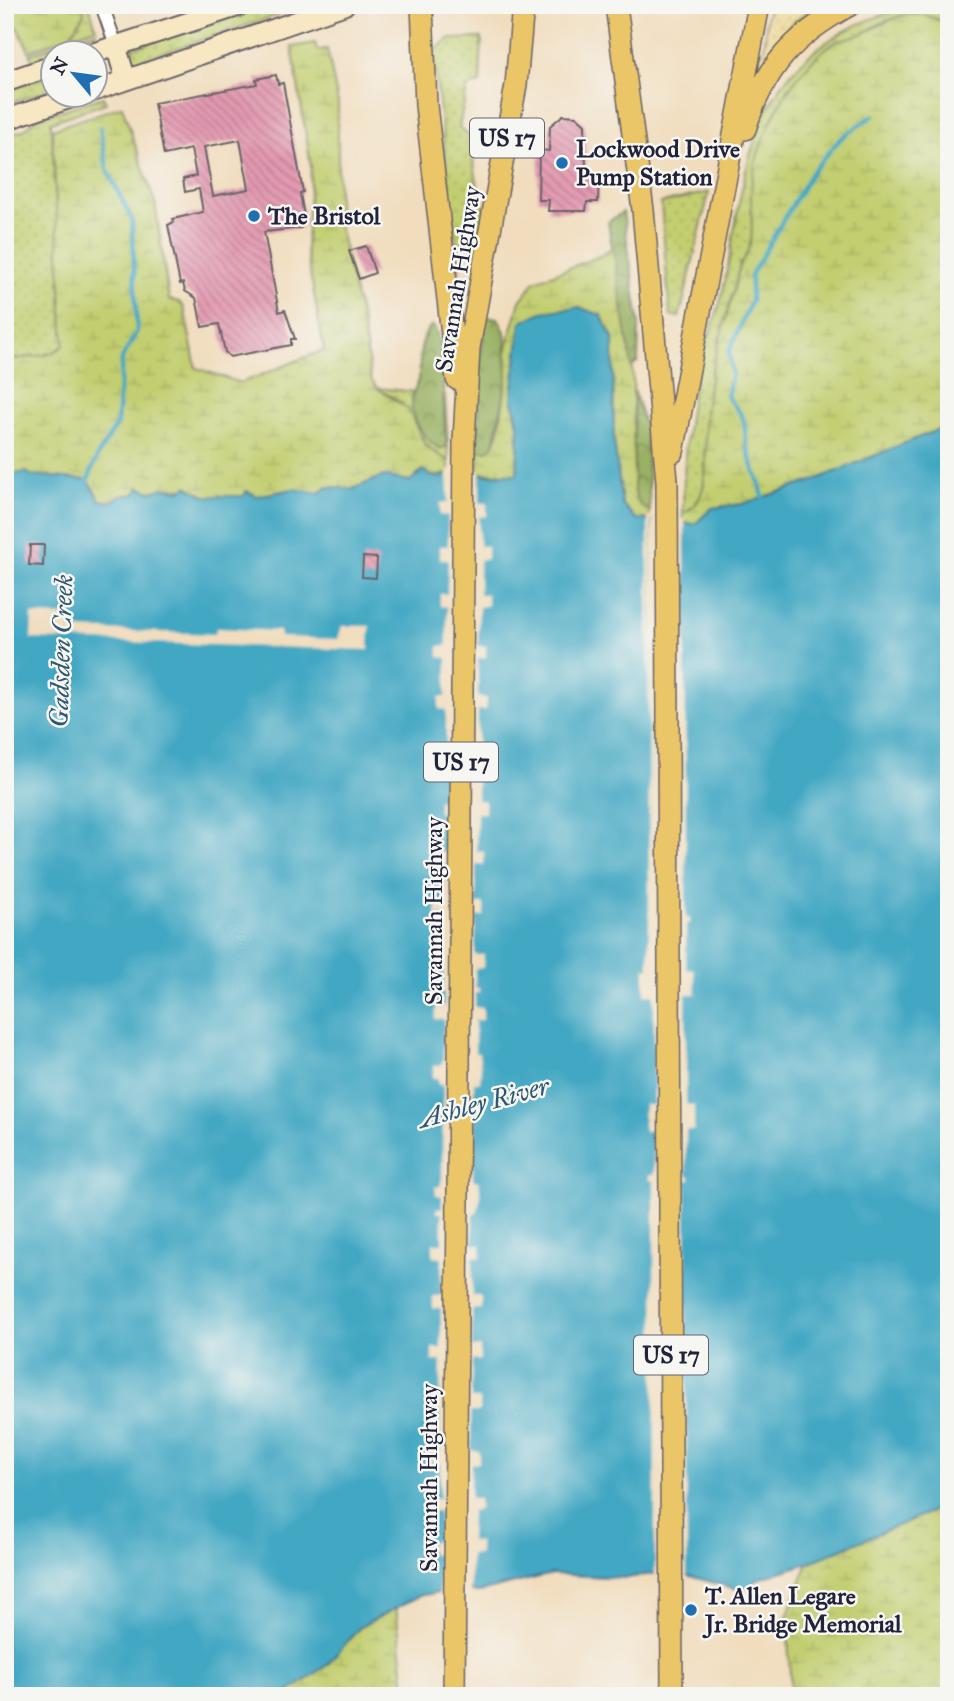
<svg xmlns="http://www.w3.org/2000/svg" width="954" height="1701" font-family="'IM FELL Great Primer',serif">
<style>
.green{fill:url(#green-dots);stroke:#727856;stroke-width:2}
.forest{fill:url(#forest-crowns);stroke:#5e6a4e;stroke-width:2}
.wetland{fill:url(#wetland-marsh);stroke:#727856;stroke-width:2}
.sand{fill:url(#sand-dots);stroke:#887e6c;stroke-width:2}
.water{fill:#43a7c3;stroke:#32647f;stroke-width:2}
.pier{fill:#f1ddbe}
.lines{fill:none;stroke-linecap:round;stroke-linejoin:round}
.stream{stroke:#43a7c3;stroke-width:4.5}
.building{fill:url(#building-back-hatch);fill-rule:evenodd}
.minor-casing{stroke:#6a6369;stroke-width:16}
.secondary-casing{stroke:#6a6369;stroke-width:23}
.trunk-casing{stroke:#6a6369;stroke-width:24}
.minor{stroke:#fff;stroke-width:12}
.secondary{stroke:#f7e8c3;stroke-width:19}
.trunk{stroke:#ebc669;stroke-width:21}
.poi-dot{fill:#1f6fb2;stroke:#f6f6f2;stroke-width:2.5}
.labels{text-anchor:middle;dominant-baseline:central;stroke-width:5;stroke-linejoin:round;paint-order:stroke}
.shield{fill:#f6f6f2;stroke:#626272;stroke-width:2}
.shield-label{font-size:23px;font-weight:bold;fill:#22223b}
.poi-label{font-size:24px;font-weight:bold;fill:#22223b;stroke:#f6f6f2;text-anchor:start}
.street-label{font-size:24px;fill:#22223b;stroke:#f6f6f2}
.water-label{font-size:26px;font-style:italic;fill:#2f5771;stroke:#f6f6f2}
</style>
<defs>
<pattern id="green-dots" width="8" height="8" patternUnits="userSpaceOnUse" patternTransform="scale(1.75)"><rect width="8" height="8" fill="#c2ce70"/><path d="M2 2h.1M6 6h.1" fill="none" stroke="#a6b162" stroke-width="1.8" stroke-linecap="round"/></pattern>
<pattern id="forest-crowns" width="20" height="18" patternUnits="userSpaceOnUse" patternTransform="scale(1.75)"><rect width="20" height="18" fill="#99b162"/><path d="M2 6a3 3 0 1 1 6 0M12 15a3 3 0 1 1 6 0" fill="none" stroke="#7c9052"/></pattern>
<pattern id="wetland-marsh" width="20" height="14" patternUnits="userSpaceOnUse" patternTransform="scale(1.75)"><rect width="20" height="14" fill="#c2ce70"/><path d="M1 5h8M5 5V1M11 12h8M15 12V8" fill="none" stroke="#a6b162"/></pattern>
<pattern id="sand-dots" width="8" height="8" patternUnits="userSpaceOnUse" patternTransform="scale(1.75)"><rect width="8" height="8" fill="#eeda9e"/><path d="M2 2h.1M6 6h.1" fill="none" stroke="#ccbb89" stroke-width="1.8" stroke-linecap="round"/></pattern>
<pattern id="building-back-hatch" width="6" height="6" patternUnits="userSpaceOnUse" patternTransform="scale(1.75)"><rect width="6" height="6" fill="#e39ab1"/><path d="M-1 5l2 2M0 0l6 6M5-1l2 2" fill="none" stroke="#b87d91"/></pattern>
</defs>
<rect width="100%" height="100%" fill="#f6f6f2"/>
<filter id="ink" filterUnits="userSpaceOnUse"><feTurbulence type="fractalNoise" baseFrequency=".0143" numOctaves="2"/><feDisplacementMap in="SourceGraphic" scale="14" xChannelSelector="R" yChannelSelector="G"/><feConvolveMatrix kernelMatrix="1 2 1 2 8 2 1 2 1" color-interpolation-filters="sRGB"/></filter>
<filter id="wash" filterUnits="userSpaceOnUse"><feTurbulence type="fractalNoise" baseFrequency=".00686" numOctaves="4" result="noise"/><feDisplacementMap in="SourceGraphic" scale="28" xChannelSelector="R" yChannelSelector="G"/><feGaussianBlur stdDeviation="1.57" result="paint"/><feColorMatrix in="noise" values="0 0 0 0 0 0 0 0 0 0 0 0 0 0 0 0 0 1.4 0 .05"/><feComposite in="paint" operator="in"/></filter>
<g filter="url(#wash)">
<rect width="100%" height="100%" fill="#f1ddbe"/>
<path class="green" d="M82 5H89L96 28 69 37 84 14Z
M266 5H309L138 61 130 58 133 48Z
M816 5H833L775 51 773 48 791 24Z
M949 5V23C928 15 902 13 881 23 873 27 865 33 857 36 777 62 745 164 753 241L749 253 740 264C729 317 707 366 705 421 704 448 714 503 683 513 684 465 686 412 699 365 705 343 715 322 721 299 736 237 739 166 768 108 802 41 877 5 949 5Z
M96 32 90 46 73 52H52V59L33 63 30 54Z
M482 38 480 83 467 88 459 127 469 136 479 193 499 244 459 243V273L433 52 448 39Z
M52 74V89L5 105V90Z
M103 97 106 103 51 122 64 345C50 359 24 356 5 361V136L24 130 37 118Z
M709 192 684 299 679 317 670 315 661 203Z
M377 388 445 395 449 461C416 450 421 417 396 399 390 395 383 393 377 388Z"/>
<path class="forest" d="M623 212 639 323 638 361 631 367 608 222Z
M485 317 498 318 505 332 507 378 494 445 488 451H478L479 375Z
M432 325C448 342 441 412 446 439V447L441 449C424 441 410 417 412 398 413 391 418 385 419 377 421 360 418 338 432 325Z
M634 390 646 431 650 511C638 507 636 500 634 488Z"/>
<path class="wetland" d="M6 5H82L84 14 69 37 29 51Z
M902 15H925L949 23V425L813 481 742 504 712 508 695 524 682 523 683 513C714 503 704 448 705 421 707 366 729 317 740 264 758 242 750 219 751 192 754 141 790 73 832 44 840 39 849 38 858 35 873 30 886 21 902 15Z
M315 43 317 50 327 49 338 103V222L363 327 371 379 377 388 408 409 426 447 449 461V473L433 477 423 470 410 481 383 477 353 489 328 487 319 493 293 489 257 496 247 491 245 496H205L195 490 172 488 151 492 139 487 135 494 111 502 100 500 87 480 5 475V361C24 356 51 359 64 345L52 129 122 106 155 203 169 300 179 302 184 308 196 368 241 383 324 350 306 250 311 167 292 47Z
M613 248 633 376 634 488C636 500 638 507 650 511L649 520 636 519 622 504 614 440 613 338 601 315C570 304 550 308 521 322L512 396 519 429 517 474 479 473 478 451H488L494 445 499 431 507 378V347L520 301 535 281 600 256Z
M949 1504V1696H791L787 1616 808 1563Z
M396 1607 406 1696H283L327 1665 360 1627Z"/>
<path class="sand" d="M816 5 791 24 773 46 775 51 752 85 756 52 760 54 764 51 767 15 772 6Z"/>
<path class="water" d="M578 307 601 315 613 338 614 440 622 504 636 519 695 524 712 508 742 504 813 481 949 425V1504L808 1563 761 1578 741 1590 671 1571 627 1578 552 1574 479 1592H440L419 1596 360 1627 327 1665 283 1696H5V475L26 472 31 475 88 480 100 500 111 502 120 496 135 494 139 487 151 492 164 488 182 490 187 486 205 496H244L246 491 257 496 293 489 319 493 328 487 353 489 383 476 410 481 424 470 428 475 439 478 462 470 486 475 517 474 519 429 512 396 521 322 542 312Z"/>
<path class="pier" d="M462 466 480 470V503H487V516L479 517V546H487V559L479 560V594H487V606L479 607 478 646H486V658H478V697L486 698V710H478L477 748 485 749V761L477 762V800L485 801V813H477L476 852H484V865H476V904H484V916L476 917 475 955H484L483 968H475V987L479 988V992L475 993V1007L483 1008V1020H475V1053H479L481 1068 480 1082H474V1143L473 1179 479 1182 481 1196 477 1213H473V1244L481 1245V1257H473L472 1296H481V1309H472V1347H480V1360H472L471 1399H480V1412H471V1450L479 1451V1463L471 1464 470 1498H479V1510L471 1511 470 1541 479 1542V1554L470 1555V1595L439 1596V1555L430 1554V1542L439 1541V1511H431V1499L440 1498V1464L431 1463V1451L440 1450V1412H432V1399H440L441 1361H432V1348H441V1309H433V1296H441L442 1257H433V1243H442V1213H437V1208H442V1196L436 1195 435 1187 440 1186 442 1178 443 1085 438 1084V1078H433V1066H440L443 1061 444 1019H435L436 1007 444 1006V993L439 992V988L444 987V968L436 967V955H444V916L436 915 437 903H445V864H437V852H445V813L438 812V800H445L446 761H438V749L446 748V710L439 709V697H446L447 658 439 657V646L447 645V607L440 606V594H447L448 559H440V546H448V516L440 515V503H448V470Z
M648 517H651L652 918V517L685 519 686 918H690V923L686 924V969H694L696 994H686V1104L694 1105V1130H686V1175L690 1176V1180L686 1181 687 1579 671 1575 655 1577 654 1181 649 1180V1175H654V1131H644L643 1125 644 1105H654V994H645V969H649Z
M32 615 70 616 72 629 215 634 216 628 280 631V637L338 639 342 626H370L369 650 31 639Z"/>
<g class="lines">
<path class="stream" d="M86 485 98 455 117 424 122 359 137 331 132 220 107 169 100 127
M763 497C760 480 751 466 748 450 741 418 752 425 727 397L732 373 729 352 751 301V275L811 173 841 138 874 115
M943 1506 949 1527"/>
</g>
<g id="blocks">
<path class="building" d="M276 75 278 84 283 83 303 192 300 193 305 222 301 228 264 232 279 312 285 310 295 339H291V345L230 357 225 352 219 324 202 327 196 298 185 291 183 283 180 284 168 225 174 222 173 219 203 212 199 189 185 192 183 179 196 176 191 149 164 155 154 103 257 84 256 79ZM240 140 249 189 213 196 204 147Z
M563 115 576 116 585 124 586 175H599L598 202H587L586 211H548L549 200H538L539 150 549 151 550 126Z
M366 246 375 273 359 279 349 251Z
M30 545H44L43 566 29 565Z
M363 557 377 558 376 578 362 577Z"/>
</g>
</g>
<g filter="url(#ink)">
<use href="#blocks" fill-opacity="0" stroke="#6a6369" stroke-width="2"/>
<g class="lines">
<g class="minor-casing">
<path id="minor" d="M102 5 116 46"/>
</g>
<g class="secondary-casing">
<path id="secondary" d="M116 46 126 80
M94 53 242 5
M5 82 52 66
M94 91 344 5
M5 120 82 94"/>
</g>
<g class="trunk-casing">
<path id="trunk" d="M422 5 426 105 457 379
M616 5 643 210 667 481 672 1696
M745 129C765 67 793 36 850 5
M673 452 759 5
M454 1696 464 440 469 348 516 85 523 5"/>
</g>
<use href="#minor" class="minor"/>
<use href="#secondary" class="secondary"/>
<use href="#trunk" class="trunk"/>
</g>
</g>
<g class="poi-dot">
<circle cx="562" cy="163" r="7"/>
<circle cx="254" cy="216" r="7"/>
<circle cx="691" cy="1610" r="7"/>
</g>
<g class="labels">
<g class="shield">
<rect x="470" y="118.5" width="74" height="39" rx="5"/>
<rect x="424" y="742.5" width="74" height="39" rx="5"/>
<rect x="634" y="1335.5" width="74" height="39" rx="5"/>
</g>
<g class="shield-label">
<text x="507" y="138">US 17</text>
<text x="461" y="762">US 17</text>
<text x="671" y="1355">US 17</text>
</g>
<g class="poi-label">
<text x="576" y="149">Lockwood Drive<tspan x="576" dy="28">Pump Station</tspan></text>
<text x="268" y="216">The Bristol</text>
<text x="705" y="1596">T. Allen Legare<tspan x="705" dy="28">Jr. Bridge Memorial</tspan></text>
</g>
<g class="street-label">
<text transform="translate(458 279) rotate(-81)">Savannah Highway</text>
<text transform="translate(434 911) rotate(-90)">Savannah Highway</text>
<text transform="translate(429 1478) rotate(-90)">Savannah Highway</text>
</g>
<g class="water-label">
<text transform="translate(61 651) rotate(-88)">Gadsden Creek</text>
<text transform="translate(484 1102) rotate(-15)">Ashley River</text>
</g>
</g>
<rect width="954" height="1701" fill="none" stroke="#f6f6f2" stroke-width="28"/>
<g transform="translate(74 74) rotate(299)"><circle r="33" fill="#f6f6f2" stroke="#a1a1a9" stroke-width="2"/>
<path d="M0-5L12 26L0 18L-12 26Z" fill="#1f6fb2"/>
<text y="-10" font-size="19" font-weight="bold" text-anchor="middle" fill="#22223b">N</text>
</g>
</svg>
